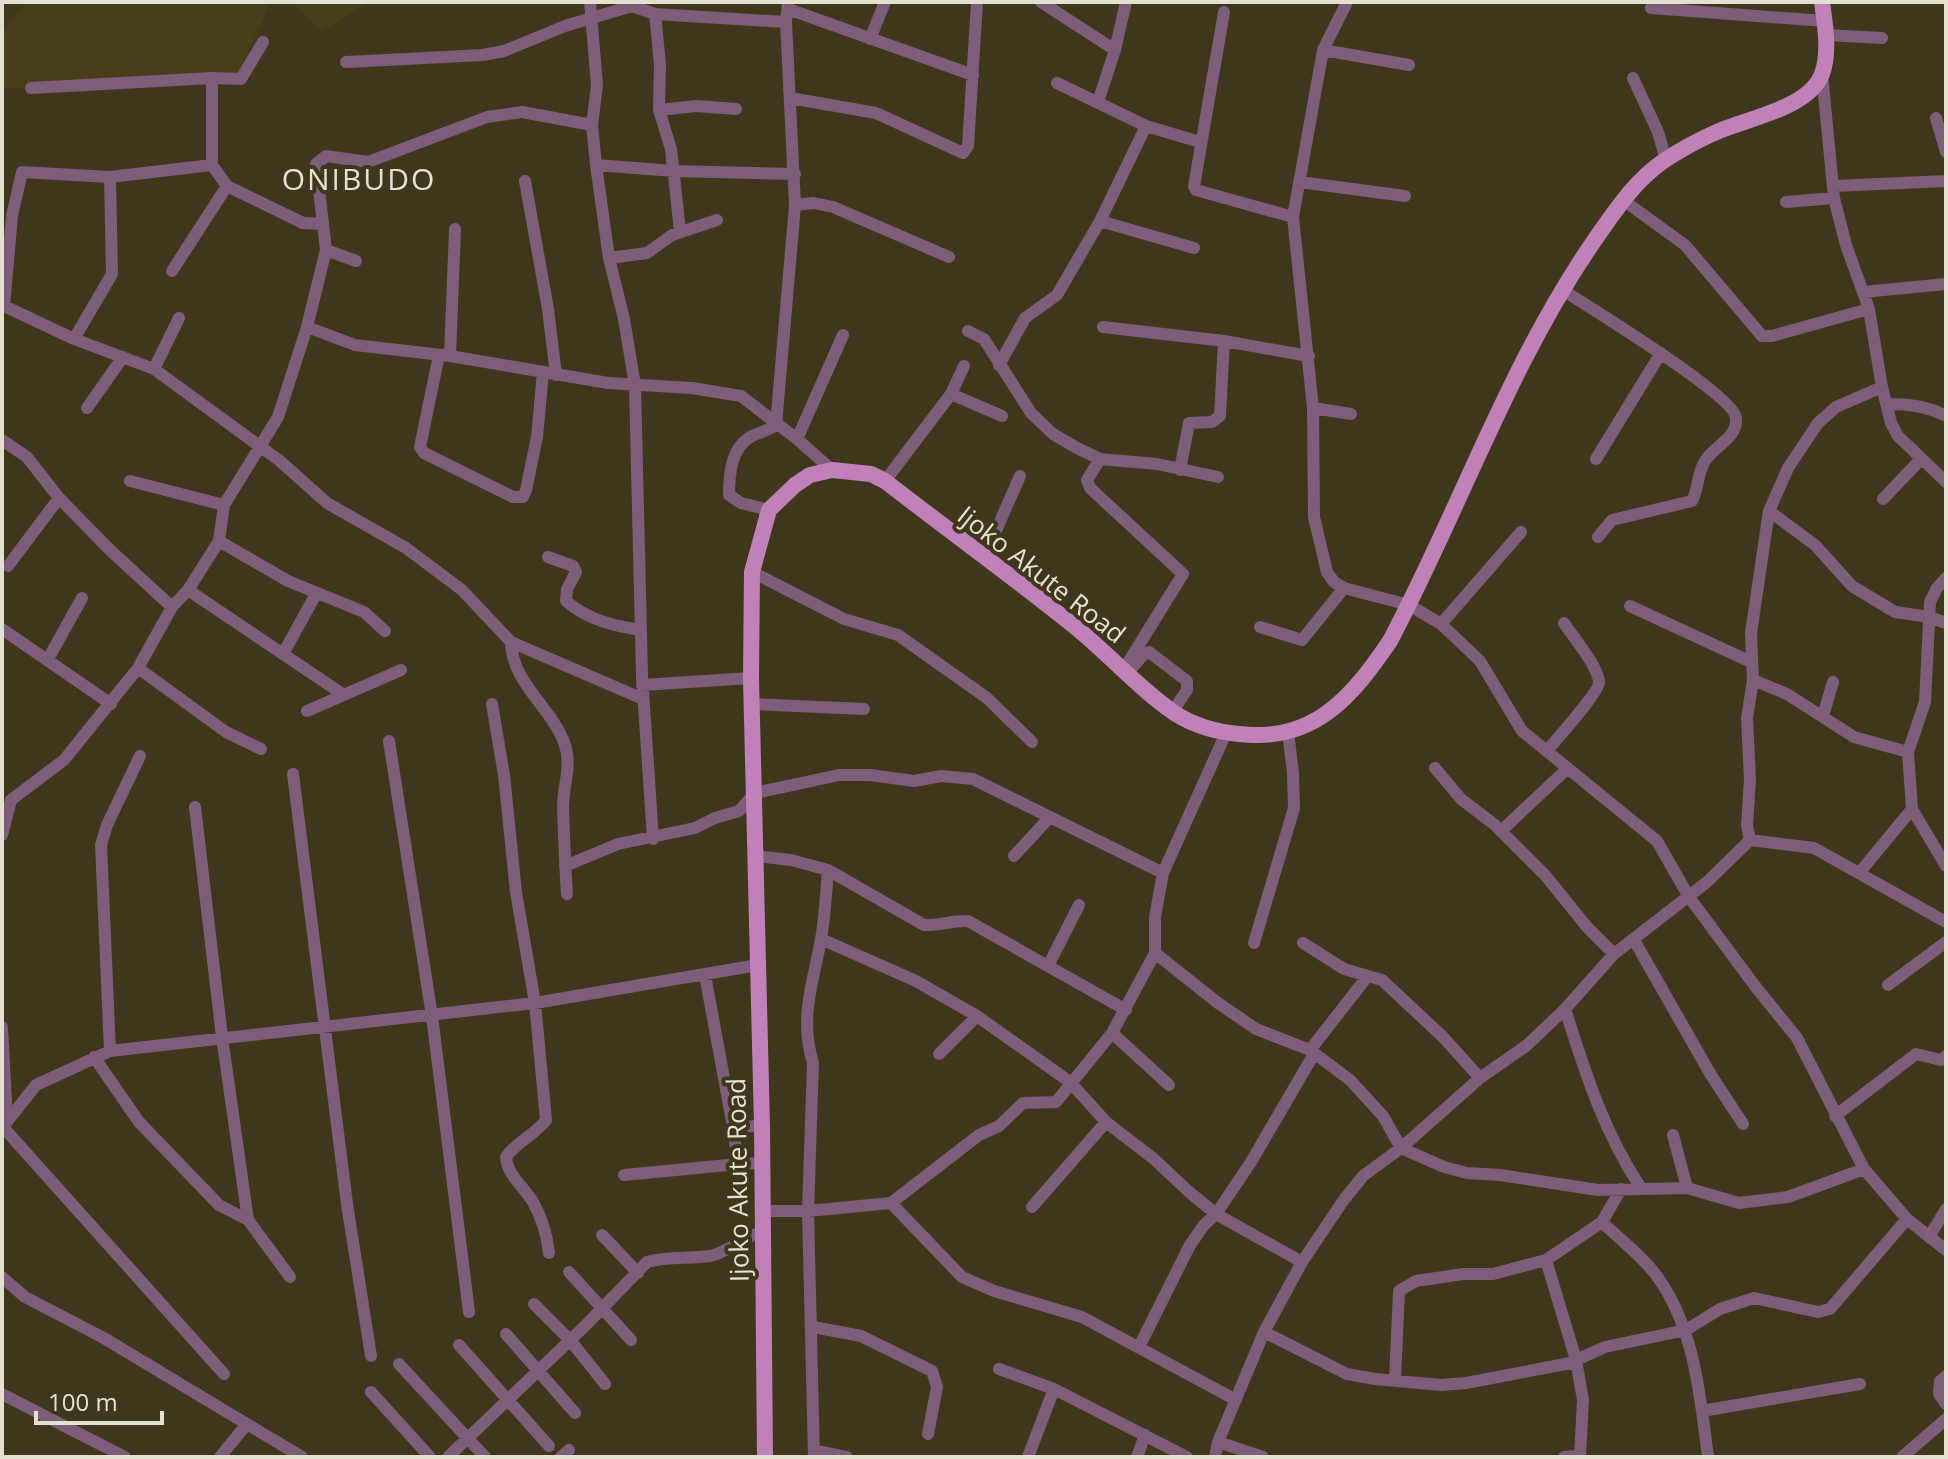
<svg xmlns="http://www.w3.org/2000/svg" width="1948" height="1459" font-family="'Open Sans',sans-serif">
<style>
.built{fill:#463e19}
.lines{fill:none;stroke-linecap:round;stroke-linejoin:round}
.minor{stroke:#7d5d79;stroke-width:12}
.major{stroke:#c080b8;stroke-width:16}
.labels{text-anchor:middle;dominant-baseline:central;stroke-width:8;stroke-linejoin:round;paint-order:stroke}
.street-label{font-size:26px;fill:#e5e1d1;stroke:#3e371b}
.quarter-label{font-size:30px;letter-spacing:2px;fill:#e5e1d1;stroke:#3e371b}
</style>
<rect width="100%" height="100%" fill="#3e371b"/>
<path class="built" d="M26 2H271L239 73 5 89 2 85V31Z
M292 2H369L322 32Z"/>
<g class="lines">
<path class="minor" d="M590 2 597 85 592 125 596 165 609 258 624 319 635 385 642 676 653 839
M1041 2 1115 50
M1347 2 1323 50 1293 217 1313 408 1314 517 1327 572 1334 582 1344 588 1409 605 1441 624 1480 661 1522 731 1657 841 1689 897 1755 986 1797 1038 1864 1169 1907 1219 1946 1250
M1651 8 1824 21
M788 9 973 75
M1224 12 1194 186 1196 190 1293 217
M655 14 660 64 659 110 696 106 736 109
M1826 35 1882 38
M870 39 885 2
M1323 50 1409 65
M346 62 483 55 504 51 565 26 632 6 655 14 786 22
M1822 74 1834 198 1846 245 1869 309 1882 387 1891 423 1898 436 1946 482
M212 78V165L227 186 303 223 323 224
M1633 78 1658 132 1666 160
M1057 83 1146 126 1200 142
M31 88 212 78 241 79 263 42
M790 98 876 113 963 153 968 146 977 2
M1098 102 1115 50 1126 2
M659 110 671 149 680 231
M1936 118 1946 152
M596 165 674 171 795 174
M525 181 548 309 556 375
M1300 182 1405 196
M1834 186 1946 181
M1623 200 1685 245 1762 336H1772L1869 309
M1786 202 1834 198
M795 205 814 203 833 207 949 257
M1100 221 1194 248
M326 250 356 261
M609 258 647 253 672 235 717 220
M172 271 227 186
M1561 289C1587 306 1734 395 1736 418 1738 438 1714 446 1705 461 1697 473 1699 488 1692 501L1612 520 1598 537
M1863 292 1946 284
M2 305 74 339 154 369 280 461 327 503 406 548 462 590 511 642 643 699
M4 306 12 216 22 172 110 177 212 165
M307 327 355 345 450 356 608 383 692 388 741 396 797 439 832 470
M1103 327 1224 341 1309 356
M968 331 984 339 1031 413 1053 434 1077 448 1100 459 1157 464 1218 477
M74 339 112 274 110 177
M439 355 420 447 424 453 513 497H523L526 490 537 437 543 372
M450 356 455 229
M999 365 1025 318 1057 295 1100 221 1146 126
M154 369 179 318
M951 394 1002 416
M1887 404C1908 404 1927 406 1946 416
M87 408 123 357
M1313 408 1351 414
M776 425 795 205 786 22 788 2
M797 439 843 335
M2 440 27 457 59 498 110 550 172 607
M1100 459 1087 480 1090 488 1183 574 1124 669
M1596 459 1661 353
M1180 470 1189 423 1212 422 1220 416 1224 341
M130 481 224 505
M885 481 951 394 964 366
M1883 499 1921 459
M769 510 741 503 729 495C729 474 731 447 752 436 760 432 768 431 776 425
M1769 511 1815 545 1852 586 1895 612 1929 617 1946 623
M219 541 288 581 364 612 385 631
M548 557 573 566 576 572 567 589 566 601C588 620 614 626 641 630
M984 558 1020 476
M8 566 59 498
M752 572 844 619 898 635 987 698 1032 742
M1946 578 1937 588 1930 602 1925 702 1908 752 1912 809 1946 866
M188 590 344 695
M1630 606 1751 662
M1441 624 1521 532
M1260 627 1302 640 1344 588
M2 629 111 704
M511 642C512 684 552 707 565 745 572 766 563 786 563 807 564 836 565 865 567 894
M284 652 316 594
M48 659 82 598
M138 668 226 732 261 749
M1131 669 1145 653 1149 652 1187 681V690L1173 711
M1753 680 1787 694 1854 737 1908 752
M642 685 751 678
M492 704 504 775 516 892 535 1003 546 1120C535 1135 516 1142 506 1157 507 1175 524 1187 533 1202 542 1218 547 1235 549 1253
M751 704 864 709
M307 711 401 670
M1823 716 1833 682
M389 741 432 1016 469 1312
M1547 751C1555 741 1600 691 1599 682 1598 666 1573 637 1564 623
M1435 768 1461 799 1495 825 1545 875 1587 927 1614 954
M293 774 347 1204 371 1356
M195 807 222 1037 248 1220
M1501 831 1568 768
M2 835 11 800 64 760 138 668 172 607 188 590 219 541 224 505 278 417 307 327 326 250 316 164 326 156 368 162 487 117 522 112 592 125
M1750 840 1747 825 1750 780 1747 718 1753 680 1751 633 1769 511 1788 468 1818 423 1836 407 1882 387
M1750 840 1814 848 1946 922
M756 856 791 860 828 870 924 925C939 926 952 920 968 921L1126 1010
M1014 856 1049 818
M565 866 618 844 695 828 715 818 739 811 755 793 839 775H870L914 781 941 776 973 779 1163 873
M1860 872 1912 809
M821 939 916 981 977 1016 1070 1082 1106 1122 1154 1159 1188 1191 1216 1214 1302 1262
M1634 940 1711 1075 1743 1124
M1254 943 1294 808 1293 773 1288 732
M1303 943 1344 969 1382 980 1443 1037 1480 1078
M1155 953 1218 1003 1256 1029 1310 1050 1350 1080 1383 1116 1401 1148 1444 1167 1467 1173 1500 1175 1598 1190 1687 1188 1739 1203 1788 1197 1864 1169
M1048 966 1079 905
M705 975 733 1127 762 1126
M1888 985 1946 942
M1565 1009C1585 1072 1604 1133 1641 1188
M2 1027 7 1120
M1112 1033 1169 1085
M1310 1050 1367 977
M110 1051 101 845 107 825 140 756
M939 1054 977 1016
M94 1057 139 1122 219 1205 248 1220 290 1277
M1835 1116 1916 1054 1941 1060 1946 1056
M3 1127 224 1374
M733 1127 738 1164 762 1163
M2 1128 36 1085 110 1051 535 1003 758 965
M1673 1135 1687 1188
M624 1175 738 1164
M891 1203 962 1277 994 1291 1082 1317 1236 1400
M1032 1207 1106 1122
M762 1211H808L891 1203 979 1135 999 1126 1023 1103 1056 1102 1112 1033 1155 953V917L1163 873 1226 733
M1602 1222C1620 1240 1645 1258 1659 1279 1695 1331 1700 1396 1708 1457
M602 1235 638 1273
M1929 1237 1946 1209
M1546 1260 1576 1360 1583 1400 1580 1457
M569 1272 631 1340
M2 1277 25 1297 102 1337 302 1457
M534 1304 570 1340 605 1384
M813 1327 861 1336 932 1371 937 1387 928 1434
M1264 1332 1347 1374 1375 1379 1441 1385 1466 1383 1576 1362
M506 1334 575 1413
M459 1345 549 1446
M1139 1347 1190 1245 1204 1225 1216 1214 1251 1162 1314 1054
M1576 1360 1605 1347 1686 1330 1720 1309 1754 1298 1818 1312 1830 1309 1907 1219
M399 1364 485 1457
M999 1369 1054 1389 1187 1457
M1946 1376 1940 1381 1939 1394 1946 1404
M1395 1379 1399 1291 1416 1281 1463 1274H1493L1546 1260 1602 1222 1621 1189
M371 1392 430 1457
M2 1394 125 1457
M1702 1411 1860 1384
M1218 1442 1263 1457
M814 1450 847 1457
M220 1457 246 1425
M448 1457 586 1325 647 1262C667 1256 689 1259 710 1256 729 1252 743 1237 762 1232
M561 1457 569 1450
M814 1457 808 1211 813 1063C799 1017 813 984 821 939 825 916 826 893 828 870
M1028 1457 1054 1389
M1137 1457 1145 1435
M1215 1457 1218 1442 1264 1332 1302 1262 1343 1201 1363 1176 1401 1148 1480 1078 1526 1046 1565 1009 1614 954 1707 882 1750 840
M1564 1457 1580 1456
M1902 1457 1946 1419"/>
<path class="major" d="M765 1457 762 1126 751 678 752 572 769 510 795 485 810 475 832 470 871 474 885 481C948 530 1012 576 1074 626 1109 654 1139 689 1176 714 1195 726 1217 732 1239 734 1314 743 1352 697 1390 641 1460 509 1509 364 1594 241 1615 211 1634 181 1665 160 1682 149 1700 139 1719 131 1749 118 1809 108 1822 74 1830 52 1825 25 1822 2"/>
</g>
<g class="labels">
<g class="street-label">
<text transform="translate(1042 574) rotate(38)">Ijoko Akute Road</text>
<text transform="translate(737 1180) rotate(-91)">Ijoko Akute Road</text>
</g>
<g class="quarter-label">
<text x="359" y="178">ONIBUDO</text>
</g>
</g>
<rect width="1948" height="1459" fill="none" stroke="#e5e1d1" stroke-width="8"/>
<path d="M36 1411v12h126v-12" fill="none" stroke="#e5e1d1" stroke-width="4"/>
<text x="48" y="1411" font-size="24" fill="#e5e1d1" stroke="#3e371b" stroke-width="6" paint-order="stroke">100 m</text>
</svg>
